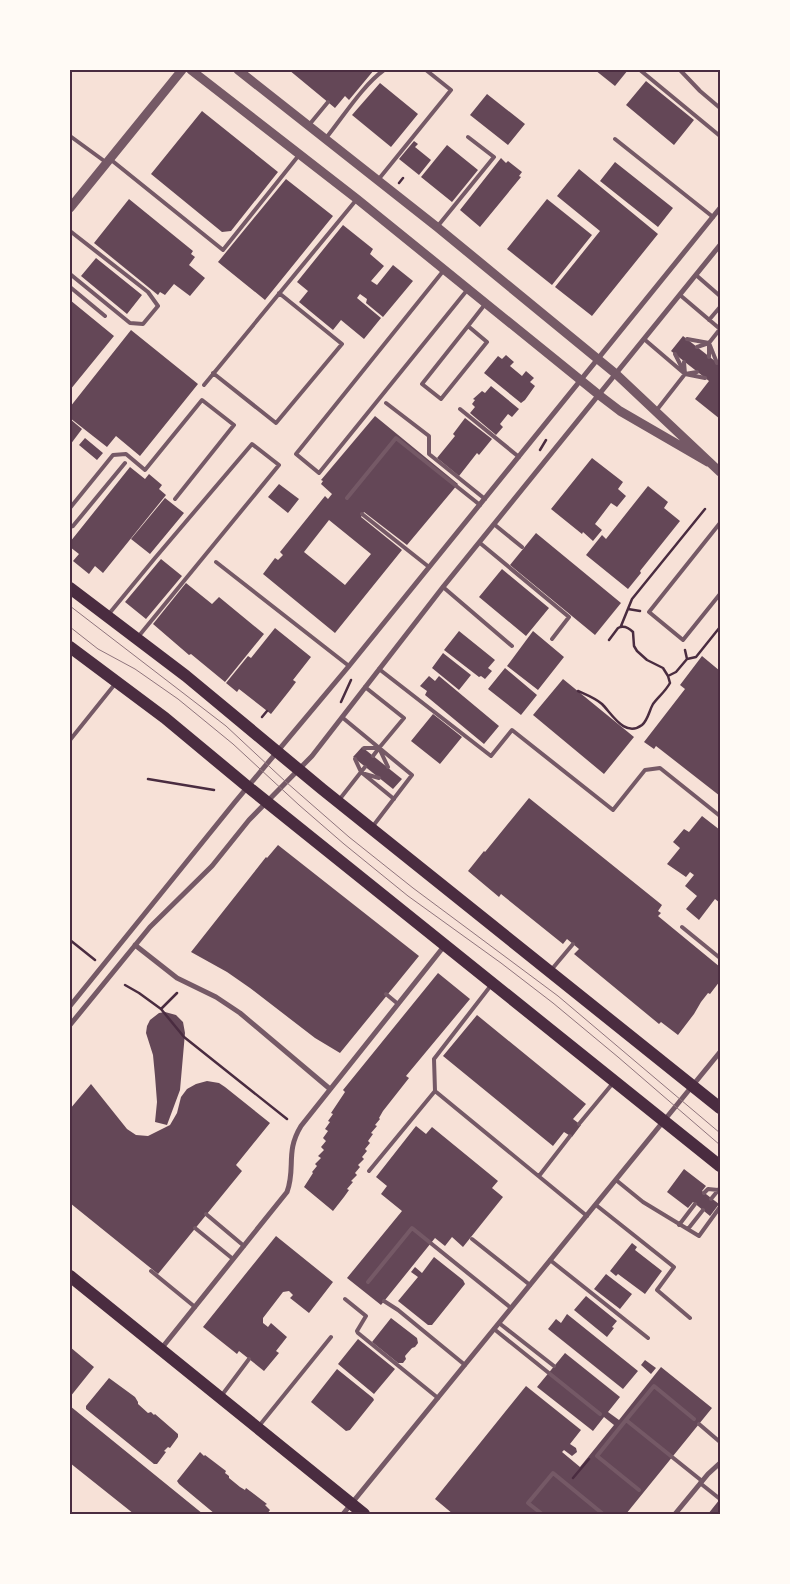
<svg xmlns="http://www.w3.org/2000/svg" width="790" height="1584" font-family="Manrope,sans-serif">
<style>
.building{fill:#644757;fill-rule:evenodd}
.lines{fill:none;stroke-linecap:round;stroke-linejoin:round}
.path{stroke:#4a2c40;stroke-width:2.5}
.service{stroke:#755966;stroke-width:4}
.minor{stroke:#755966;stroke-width:5}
.tertiary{stroke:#755966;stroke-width:9}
.primary{stroke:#4a2c40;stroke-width:12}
.tram{stroke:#8f747c;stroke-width:1}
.neatline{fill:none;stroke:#4a2c40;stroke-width:2}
</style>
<rect width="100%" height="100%" fill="#f7e1d7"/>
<path class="building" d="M289 70H374L349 100 345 96 335 108Z
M595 70H628L615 86Z
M646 81 694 120 674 145 626 105Z
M380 83 418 114 391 147 352 115Z
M487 94 525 124 508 145 470 115Z
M202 111 278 172 231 231 222 232 151 174Z
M414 141 418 144 415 147 431 160 419 175 399 159Z
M447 145 478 170 452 202 421 177Z
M501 158 506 163 508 161 522 172 519 176 521 177 480 227 460 210Z
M615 162 673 208 658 227 600 181Z
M579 169 658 234 592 316 555 287 600 231 557 196Z
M286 179 333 216 265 300 218 262Z
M129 199 193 251 191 254 195 257 189 265 205 278 190 296 174 284 165 295 160 292 158 295 94 243Z
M547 199 592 235 552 285 507 249Z
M343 225 373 249 370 254 384 266 371 281 377 285 393 265 413 281 383 317 366 303 367 299 360 294 357 298 381 318 364 339 341 320 333 330 299 302 308 291 297 282Z
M96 258 142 295 127 314 81 276Z
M70 300 114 336 70 390Z
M131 330 198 384 140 456 116 436 107 447 70 418V407Z
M683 336 720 365V419L695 399 709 381 671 351Z
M506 355 514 362 510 366 522 376 526 371 534 378 530 382 535 386 525 400 521 403 484 373 498 356 502 359Z
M491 386 519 409 512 417 508 414 500 424 503 427 496 435 470 413 475 407 472 404 475 400 473 399 482 391 485 393Z
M375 416 458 484 407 545 364 512 361 517 402 550 335 633 263 574 275 558 278 560 283 555 280 552 325 496 328 499 332 494 321 484 323 481 321 480ZM329 520 371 554 345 585 304 552Z
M465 418 492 439 479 455 477 453 459 476 437 458 455 436 453 434Z
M70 419 82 429 70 445Z
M85 438 103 453 97 460 79 445Z
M592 458 623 482 618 489 626 496 617 507 611 503 595 524 602 530 593 541 583 532 582 534 551 509Z
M130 467 145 479 149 474 162 485 159 489 166 495 103 573 95 566 89 574 73 561 79 554 70 547V542Z
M279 484 299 499 288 513 268 497Z
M648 486 668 502 664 508 680 521 640 571 641 573 628 589 586 555 602 535 606 539Z
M165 498 184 513 150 554 131 539Z
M536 533 621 603 595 635 510 565Z
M161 559 182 576 146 619 125 602Z
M502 569 549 608 526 636 479 597Z
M186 583 212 604 219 597 264 634 225 682 191 654 189 655 153 624Z
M275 628 311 657 293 680 296 682 290 690 271 714 239 689 237 692 226 683 248 656 251 658Z
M459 631 495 660 488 668 492 671 485 679 481 676 479 677 444 650Z
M533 631 564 657 538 690 507 666Z
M443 653 471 675 459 690 432 668Z
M702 656 720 671V796L656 746 654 749 644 742 685 689 680 685Z
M505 668 537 695 521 715 488 689Z
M429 676 435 681 439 676 499 726 484 744 425 695 427 691 420 686Z
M563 679 634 737 604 774 533 715Z
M433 714 462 737 440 764 411 741Z
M362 747 402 779 393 789 353 757Z
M529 798 662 905 658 911 661 913 658 916 720 967V981L710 994 708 993 701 1002 694 1014 678 1035 661 1022 659 1024 574 954 579 949 567 939 563 944 501 894 499 897 468 871 484 851 485 852Z
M702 816 720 830V903L715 899 699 920 686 909 697 896 685 886 694 875 690 872 686 877 667 864 680 848 673 842 684 829 689 832Z
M278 845 419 956 340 1053 315 1038 250 988 227 972 191 952 266 857 267 858Z
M438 973 470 999 406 1076 409 1078 383 1111 379 1118 380 1119 375 1125 377 1126 371 1133 373 1134 368 1141 370 1143 365 1149 367 1151 362 1157 364 1159 358 1165 360 1167 355 1173 357 1175 351 1181 353 1182 347 1189 349 1190 344 1197 333 1211 304 1187 313 1173 312 1172 317 1166 315 1164 321 1158 318 1156 324 1150 321 1147 326 1141 323 1138 328 1131 325 1129 330 1122 328 1121 333 1114 331 1113 345 1092 343 1090Z
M165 1012 176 1015 183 1022 185 1033 180 1090 167 1125 155 1122 157 1102 155 1076 153 1055 146 1033 147 1026 150 1020 159 1013Z
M477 1015 586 1104 573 1119 581 1125 572 1137 564 1132 553 1146 443 1056Z
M207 1081 219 1083 225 1087 270 1123 236 1165 242 1171 158 1274 70 1203V1109L91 1084 127 1129 136 1135 148 1136 170 1125 177 1113 181 1097 187 1089 196 1084Z
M416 1126 426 1134 432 1127 498 1181 492 1188 503 1197 463 1247 452 1237 445 1246 435 1238 381 1305 347 1278 402 1211 381 1194 387 1186 376 1177Z
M684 1169 706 1186 702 1191 719 1204 710 1216 693 1202 688 1208 667 1192Z
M276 1236 333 1282 309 1313 290 1298 293 1295 289 1291 283 1292 263 1318V1323L268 1327 271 1323 287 1337 276 1351 279 1353 264 1371 239 1351 237 1354 203 1327Z
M632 1243 637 1247 635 1250 662 1271 645 1294 618 1274 616 1276 610 1271Z
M434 1257 463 1280 465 1284 432 1325H428L398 1301 418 1277 411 1272 415 1267 422 1273Z
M606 1274 632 1294 620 1309 594 1289Z
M586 1296 617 1321 612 1327 614 1328 607 1337 574 1310Z
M567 1314 638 1371 623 1389 548 1329 556 1319 561 1323Z
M391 1318 417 1338 418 1343 415 1347 412 1348 405 1356 406 1359 403 1363H398L372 1342Z
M358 1339 395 1369 374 1394 338 1364Z
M70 1347 94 1367 70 1397Z
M565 1353 620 1397 608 1412 619 1420 661 1367 712 1408 626 1514H453L435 1499 526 1386 581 1430 570 1444 576 1448 577 1452 572 1456 564 1450 562 1452 580 1467 614 1425 604 1417 593 1431 537 1387Z
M645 1360 656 1368 651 1374 641 1365Z
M337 1369 373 1398 374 1400 350 1430 346 1431 311 1402Z
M109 1378 135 1397 138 1402V1404L148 1413 151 1412 154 1415 155 1414 178 1434V1437L170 1448 168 1447 164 1451 166 1452 157 1464H154L86 1409V1406Z
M70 1406 203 1514H134L70 1463Z
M200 1452 204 1456 205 1455 226 1471 225 1473 229 1476V1478L240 1487 245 1490 246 1488 267 1504 265 1505 270 1510 267 1514H215L179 1484 177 1481Z
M720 1499V1514H708Z"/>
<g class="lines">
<path class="path" d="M399 183 403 178
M540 450 546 440
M628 609 640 611
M621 626 632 599 705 509
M685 650 687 659
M668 676 676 672 687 659 696 657 720 627
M578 691C587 695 595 698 602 704 612 714 625 738 642 725 648 720 649 711 653 704 658 697 665 692 670 683L668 676 663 668 647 660 637 651 634 646 633 632C629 628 624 625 618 628L609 640
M341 702 351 680
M262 717 267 711
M148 779 214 790
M70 940 95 960
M125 985 139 993 161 1009 184 1037 287 1119
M161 1009 177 993
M573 1478 589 1459"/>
<path class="service" d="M640 70 720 136
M680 70 700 91 720 108
M309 125 328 102
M70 136 107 163
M326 138C343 117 363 85 384 70
M615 139 713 217
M110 159 223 250 299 155
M378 180 451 90 426 70
M437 227 494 157 468 137
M70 231 148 292 158 306 143 324 130 323 70 274
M444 270 296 454 319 473 468 289
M696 275 720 296
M70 287 105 316
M680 295 720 329
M709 320 720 307
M468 326 487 342 441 399 422 384 468 326 486 303
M644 339 685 374 656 411
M687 339 709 343 697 347
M709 343 720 329
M675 354 685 374 684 362
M709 357V343L717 363
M697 372 685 374 705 378
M213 373 276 423 342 344 279 293
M204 385 357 199
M386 403 429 436V454L485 499
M460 409 519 457
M347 498 396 438 480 505
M70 508 113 455 126 454 145 470 202 400 234 425 175 499
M362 514 429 567
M720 523 649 612 683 640 720 594
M495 525 522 547
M70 527 73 526 125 463
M480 543 569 617 552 639
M216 562 349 666
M443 587 512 646
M108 615 155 558 252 444 279 465 138 637
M379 669 491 756 512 730 613 810 645 770 660 768 720 816
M365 687 404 718 379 748 388 767
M343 718 412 775 373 826
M70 740 115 684
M364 748H379L373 756
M355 759 361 772 365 767
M365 774 379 778
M339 800 361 772 394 799
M682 927 720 958
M552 969 573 944
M386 994 398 1004
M435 1091 587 1216
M579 1124 613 1083
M369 1171 435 1091 434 1059 492 984
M539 1176 570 1136
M616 1180 643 1202 699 1236 720 1207
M704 1193 708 1189 718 1190
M711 1199 720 1188
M596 1205 674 1267 657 1290 690 1318
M206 1214 244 1246
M679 1225 695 1204
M195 1228 233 1259
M688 1229 703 1210
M472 1239 530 1285
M550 1260 648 1338
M151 1271 195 1307
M368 1282 412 1228 511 1308
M345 1299 366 1316 357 1331 358 1333 438 1398
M384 1301 398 1310 465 1365
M499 1323 554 1366
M494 1329 600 1414
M222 1395 249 1359
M626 1420 654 1386 694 1419
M699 1424 720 1442
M259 1426 331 1337
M700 1483 720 1499
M639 1490 597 1456 626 1420 702 1481
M542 1514 528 1503 553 1473 603 1514"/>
<path class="minor" d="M135 945 177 978 216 997 240 1013 330 1089
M70 1006 235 802 349 666 720 208
M70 1025 150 927 212 866 249 820 312 756 443 587 720 245
M161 1349 287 1192C296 1168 285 1152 301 1126L445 945
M343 1514 720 1052
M675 1514 708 1474 720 1463"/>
<path class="tertiary" d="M191 70 357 199 599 395 620 411 708 462
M238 70 437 227 616 374 720 472
M70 208 182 70"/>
<path class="primary" d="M70 588 186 676 322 789 720 1108
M70 647 165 718 248 787 720 1166
M70 1276 364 1514"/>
<path class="tram" d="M70 606 226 726 286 782 349 837 413 888 558 996 720 1133
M70 627 98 649 135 669 178 699 233 744 299 805 344 844 408 896 501 963 553 1003 618 1057 720 1145"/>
</g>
<rect width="790" height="1584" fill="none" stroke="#fffaf5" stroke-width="142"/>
<rect x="71" y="71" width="648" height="1442" class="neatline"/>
</svg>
